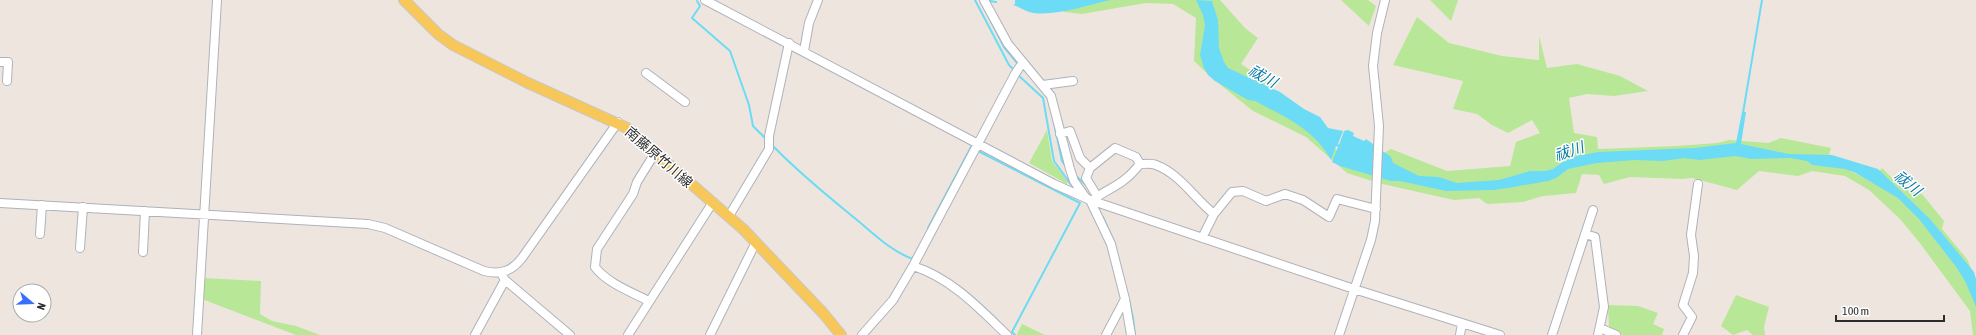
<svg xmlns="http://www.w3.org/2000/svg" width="1976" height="335" font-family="'Asap Condensed','Noto Sans JP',sans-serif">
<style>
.green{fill:#b9e798}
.water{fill:#6cdbf5}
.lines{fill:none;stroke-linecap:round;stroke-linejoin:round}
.stream{stroke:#6cdbf5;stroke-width:2}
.minor-casing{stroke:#aeb2bc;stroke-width:10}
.major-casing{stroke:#c8c8c8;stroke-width:12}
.minor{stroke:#fff;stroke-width:8}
.major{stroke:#f8c759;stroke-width:10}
.labels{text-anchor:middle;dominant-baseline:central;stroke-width:3;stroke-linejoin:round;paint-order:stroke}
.street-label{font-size:14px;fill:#2c2c2c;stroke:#fff}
.water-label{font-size:15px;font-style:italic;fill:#067ba6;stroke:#fff}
</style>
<rect width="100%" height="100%" fill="#eee6de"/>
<path class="green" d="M1057 0H1220L1245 28 1258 38 1241 64 1270 83 1259 101 1330 141 1347 164 1364 165 1391 149 1447 171 1510 166 1516 142 1540 133 1532 120 1508 133 1492 125 1477 114 1453 109 1463 81 1393 65 1417 17 1449 43 1502 56 1539 60V36L1547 68 1577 64 1620 76 1648 91 1614 96 1587 94 1569 98 1574 133 1597 137 1598 149 1677 146 1717 143 1729 140 1768 143 1781 138 1831 148 1826 165 1848 169 1871 182 1882 168 1903 189 1922 194 1944 221 1942 229 1967 259 1976 280V335H1973L1970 311 1919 242 1900 219 1869 190 1845 176 1812 171 1798 176 1759 171 1737 190 1692 178 1682 179 1630 177 1604 184 1599 175 1582 174 1576 193 1543 196 1523 202 1487 204 1479 198 1454 200 1378 183 1347 173 1306 137 1253 111 1212 78 1194 61 1196 18 1173 4 1146 3 1082 14 1064 12Z
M1341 0H1368L1376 6 1369 26Z
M1430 0H1458L1451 21Z
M1047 130 1052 161 1068 182 1067 184 1029 163Z
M203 278 261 281 260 314 272 321 296 326 320 335H296L202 299Z
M1736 295 1769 307 1764 327 1765 335H1753L1747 330 1733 335 1721 326Z
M1608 305 1638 306 1658 313 1653 324 1664 329 1662 335H1623L1609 329Z
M1022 324 1045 335H1018L1017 334Z"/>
<path class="water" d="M1015 0H1111C1086 5 1058 16 1033 13 1026 12 1020 7 1013 5L1015 4Z
M1196 0 1212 1 1218 20 1219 48 1224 62 1228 68 1280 92 1304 109 1320 117 1328 128 1343 131 1338 144 1339 145 1344 131 1348 130 1354 133 1353 136 1364 141 1366 139 1391 157 1393 163 1419 176 1439 177 1457 183 1499 180 1530 171H1545L1553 169 1563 162 1577 156 1598 152 1694 148 1736 143 1742 112H1746L1741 144 1789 154 1832 155 1878 169 1930 219 1974 272 1976 279V307L1966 283 1957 268 1919 219 1898 198 1854 172 1845 169 1812 165 1807 161 1791 158 1752 159 1735 156 1700 160 1684 158 1663 161 1634 160 1597 163 1568 169 1556 178 1548 181 1508 188 1493 190 1446 191 1400 181H1391L1340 166 1332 162 1338 147 1336 146 1331 160C1314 129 1285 117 1255 101L1248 100 1215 81 1208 75 1204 68 1200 55 1205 25 1203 15Z"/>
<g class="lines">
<path class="stream" d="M975 0 1009 65 1014 70
M980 0 1004 47 1018 64
M697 1 700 6 692 18 730 51 749 105 753 126 765 138
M990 1 996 2
M1022 68 1029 75
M1017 74 1043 98 1054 161 1072 186
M1743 113 1762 0
M1053 118 1062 161 1066 167
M774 147C800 174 829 197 857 220 874 234 892 252 913 259V257
M980 152 1080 203 1012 332 1015 335
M1075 175 1087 186
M1103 217 1115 244
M928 228 971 147
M1129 300 1133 318 1135 335"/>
<g class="minor-casing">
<path id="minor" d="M705 0 1054 184 1090 200 1354 289 1500 335
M984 0 1008 44 1051 96 1070 169 1074 181 1086 198
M804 51 809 23 818 0
M0 62H8L7 81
M646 73 685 102
M1043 85 1073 81
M1060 134 1070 131 1080 158 1090 168
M1097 196 1086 178 1090 168 1115 148 1136 157 1140 164
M1090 200 1111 244 1125 299 1131 335
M1093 201C1099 193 1115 188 1124 180 1130 176 1135 170 1140 164 1145 164 1151 163 1156 165 1180 174 1194 198 1214 214
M0 203 368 224 385 228 484 271C501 275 512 271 522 258L618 122
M729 216 769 149V136L789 43
M40 234 42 205
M1585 234 1595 237 1604 307 1598 335
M1202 238 1214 214 1232 192 1243 191 1266 201 1285 194 1303 200 1329 217 1337 199 1376 209
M80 248 83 207
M143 252 145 211
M913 266C951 278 979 308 1007 335
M501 273 505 280 570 335
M649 301C631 292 607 283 595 267L597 249 633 194 637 182 655 153
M1600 328 1616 335
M197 335 217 0
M475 335 505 280
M628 335 713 202
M710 335 756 242
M862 335 893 300 913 266 1015 74 1023 62
M1106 335 1125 299
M1339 335 1371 240 1375 221 1379 126 1373 66 1377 33 1385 0
M1460 335 1462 323
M1552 335 1593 210
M1683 335 1692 317 1683 305 1693 273 1694 256 1691 235 1698 184"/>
</g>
<g class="major-casing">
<path id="major" d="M404 0 438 34 453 45 528 83 627 128 743 229 823 313 841 335"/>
</g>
<use href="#minor" class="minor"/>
<use href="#major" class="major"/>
</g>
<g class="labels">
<g class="street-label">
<text transform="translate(659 157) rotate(41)">南藤原竹川線</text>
</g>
<g class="water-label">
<text transform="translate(1263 76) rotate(29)">祓川</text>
<text transform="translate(1569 151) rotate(-19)">祓川</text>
<text transform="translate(1908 183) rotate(39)">祓川</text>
</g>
</g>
<g transform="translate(32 303) rotate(109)"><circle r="19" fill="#ffffff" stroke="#ababab"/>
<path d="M0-3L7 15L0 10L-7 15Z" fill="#3a6eff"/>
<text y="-6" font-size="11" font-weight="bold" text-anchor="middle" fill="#2c2c2c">N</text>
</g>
<path d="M1836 315v6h108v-6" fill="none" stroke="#2c2c2c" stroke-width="2"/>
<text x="1842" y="315" font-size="12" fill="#2c2c2c" stroke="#ffffff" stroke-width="3" paint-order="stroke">100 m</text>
</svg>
